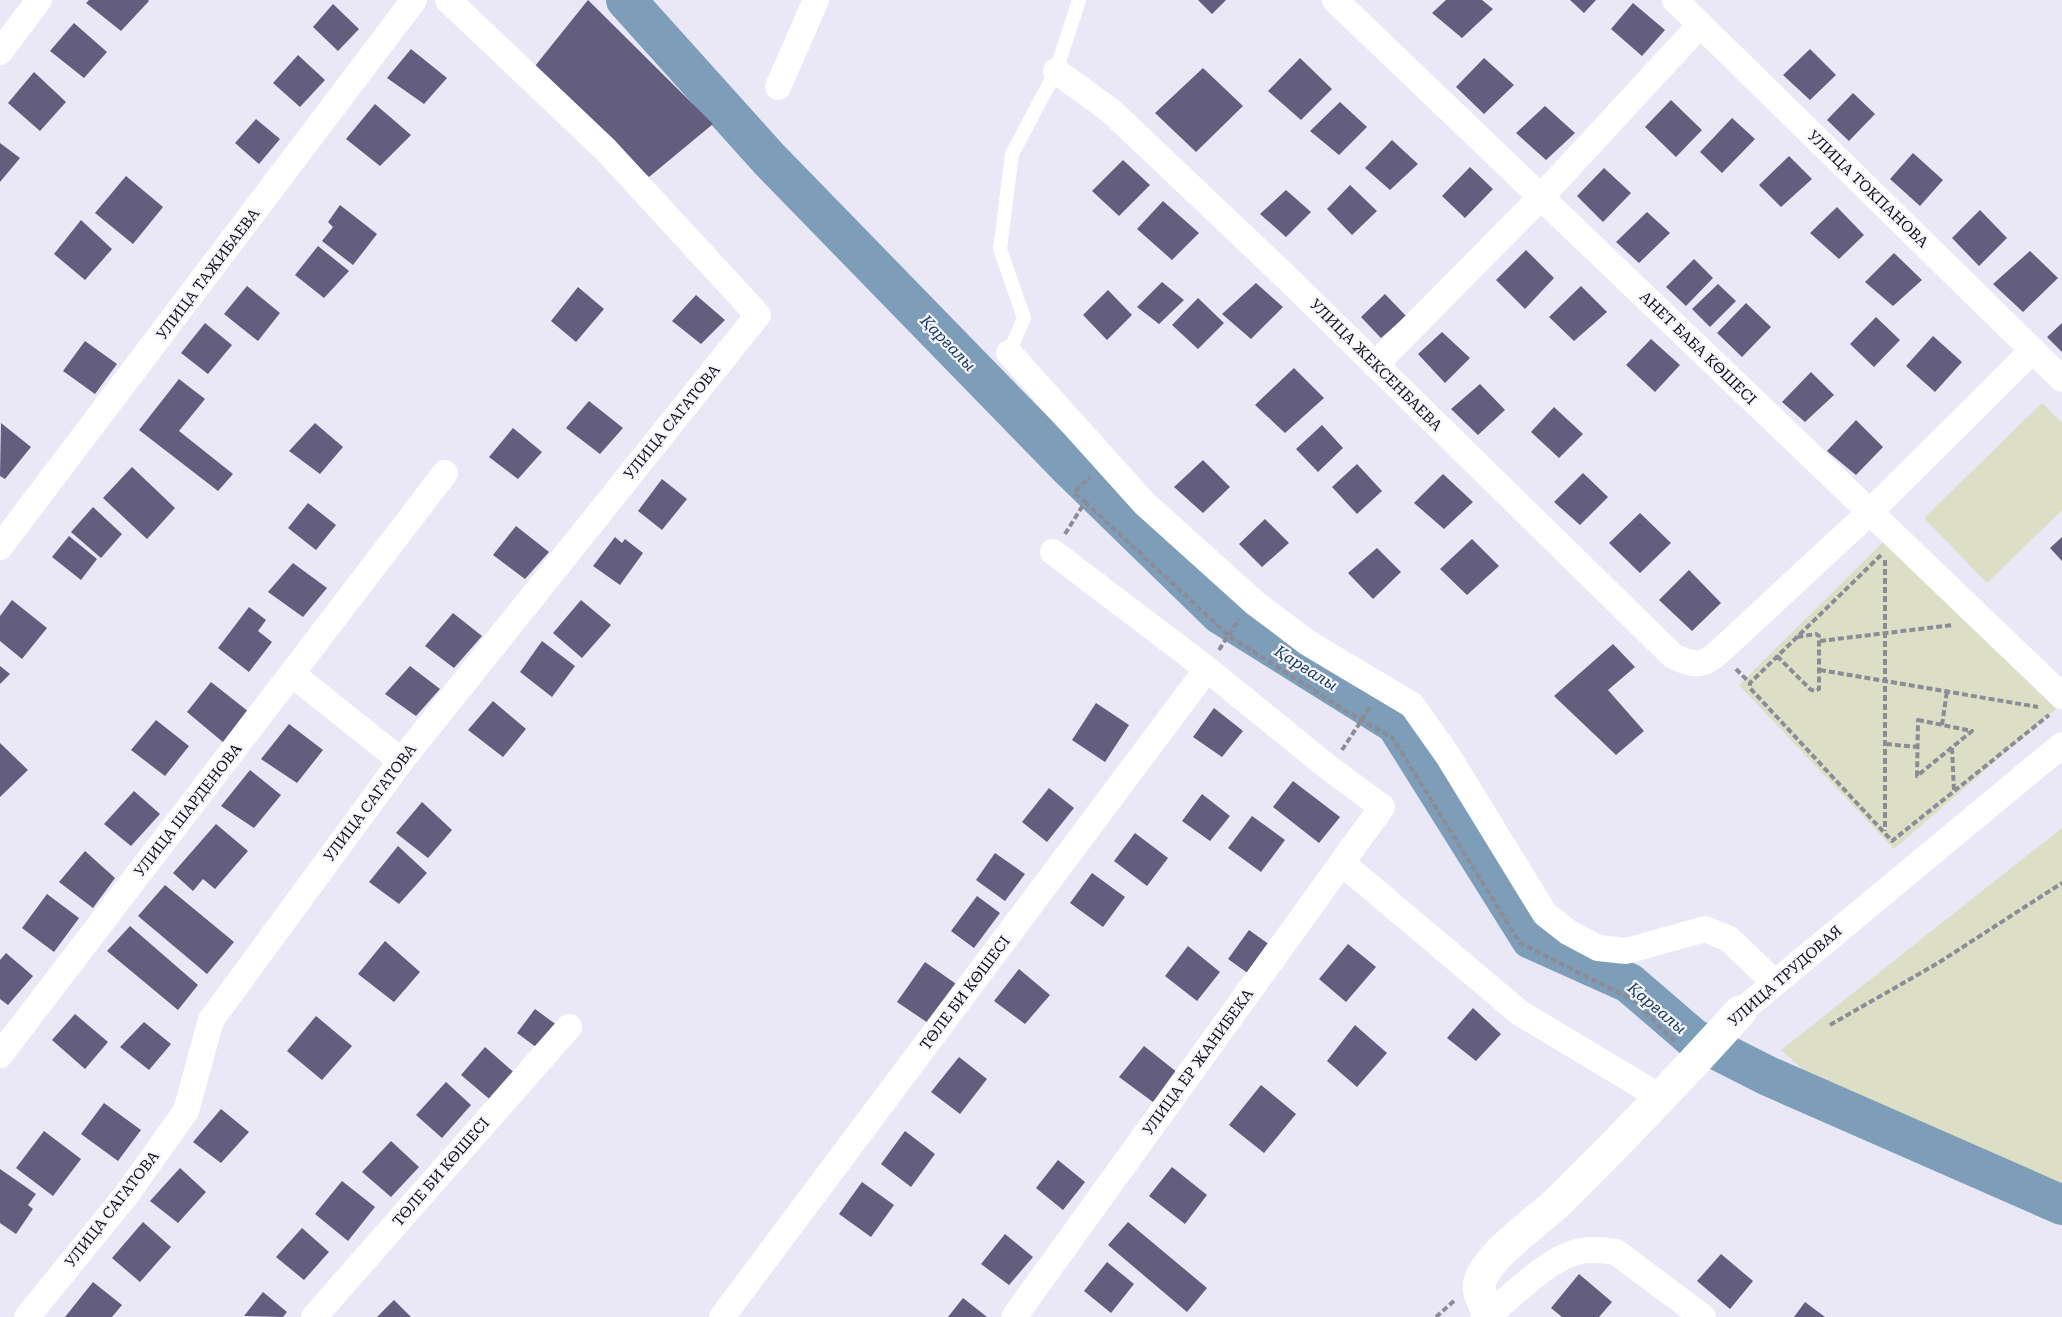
<svg xmlns="http://www.w3.org/2000/svg" width="2062" height="1317" font-family="'Roboto Serif',serif">
<style>
.green{fill:#dcdfc6}
.lines{fill:none;stroke-linecap:round;stroke-linejoin:round}
.river{stroke:#7d9db8;stroke-width:40}
.building{fill:#635d7e}
.path{stroke:#8c8b96;stroke-width:4;stroke-dasharray:6 3;stroke-linecap:butt}
.service{stroke:#fff;stroke-width:14}
.minor{stroke:#fff;stroke-width:26}
.tertiary{stroke:#fff;stroke-width:33}
.labels{text-anchor:middle;dominant-baseline:central;stroke-width:4.5;stroke-linejoin:round;paint-order:stroke}
.street-label{font-size:15px;fill:#0c0c11;stroke:#f7f6ff}
.water-label{font-size:16px;font-style:italic;fill:#0f3653;stroke:#f7f6ff}
</style>
<rect width="100%" height="100%" fill="#eae7f7"/>
<path class="green" d="M2042 403 2062 423V510L1987 583 1924 518Z
M1884 541 2056 709 1894 849 1739 685Z
M2062 828V1189L1848 1099 1809 1075 1781 1050Z"/>
<g class="lines">
<path class="river" d="M626 0 769 159 1070 468 1220 614 1396 724 1531 939 1629 983 1693 1038 1768 1076 2062 1205"/>
</g>
<path class="building" d="M89 0H148L149 1 121 31 86 3Z
M588 0 713 124 649 177 531 71Z
M1198 0H1226L1212 14Z
M1446 0H1482L1493 9 1462 38 1432 13Z
M1570 0H1596L1584 13Z
M1633 3 1665 30 1642 56 1611 29Z
M333 4 359 29 338 51 313 27Z
M74 23 107 52 84 78 50 51Z
M411 49 447 78 424 104 387 78Z
M1810 49 1836 75 1810 100 1783 75Z
M298 55 325 80 300 107 273 83Z
M1300 58 1332 89 1301 120 1268 91Z
M1484 58 1514 85 1484 114 1456 87Z
M1203 68 1243 106 1196 152 1155 113Z
M34 72 66 102 40 131 8 103Z
M1853 93 1875 114 1849 141 1827 120Z
M1671 100 1702 130 1676 157 1645 127Z
M1340 102 1367 127 1339 155 1310 131Z
M375 104 411 135 380 166 346 139Z
M1545 106 1575 133 1546 160 1516 133Z
M1732 118 1755 139 1722 173 1700 152Z
M256 119 280 139 259 164 235 143Z
M1392 140 1418 164 1390 190 1365 168Z
M0 143 20 158 0 182Z
M1913 153 1943 180 1920 206 1890 179Z
M1789 156 1812 179 1781 207 1759 185Z
M1123 160 1150 185 1119 216 1092 191Z
M1470 167 1493 189 1465 218 1442 196Z
M1604 168 1631 193 1603 222 1577 196Z
M126 176 163 207 133 244 95 213Z
M1350 185 1377 211 1352 235 1327 209Z
M1286 190 1311 212 1286 237 1260 214Z
M1163 201 1199 233 1172 260 1137 229Z
M340 205 377 234 353 265 322 241 333 227 328 222Z
M1837 207 1864 235 1839 259 1810 233Z
M1980 210 2007 238 1979 266 1952 238Z
M1647 212 1670 233 1639 263 1616 242Z
M81 220 112 249 85 280 54 254Z
M318 246 349 271 324 298 295 275Z
M1526 250 1554 278 1525 309 1496 280Z
M2030 251 2058 278 2023 312 1993 284Z
M1894 253 1922 280 1893 306 1865 282Z
M1694 259 1713 278 1686 306 1666 287Z
M1162 282 1184 300 1159 324 1137 307Z
M1256 283 1283 307 1251 339 1222 314Z
M1718 284 1736 301 1710 327 1692 309Z
M247 286 280 313 258 341 224 314Z
M1581 286 1607 312 1574 341 1549 317Z
M578 287 604 309 576 342 551 321Z
M1108 290 1132 315 1107 340 1083 315Z
M1385 294 1406 316 1381 338 1361 317Z
M696 295 725 320 701 344 672 321Z
M1198 298 1224 323 1198 349 1172 325Z
M1746 303 1771 327 1742 357 1717 333Z
M1876 317 1900 340 1874 367 1850 344Z
M205 323 232 345 208 374 181 353Z
M2062 323V352L2047 337Z
M1442 332 1470 358 1445 383 1418 354Z
M1933 336 1962 362 1935 392 1906 366Z
M1651 339 1680 365 1655 392 1626 365Z
M85 341 117 364 95 394 63 371Z
M1294 368 1324 398 1285 433 1255 405Z
M1811 372 1834 395 1805 422 1782 402Z
M179 379 205 399 179 431 233 474 218 491 139 430Z
M1480 384 1505 410 1478 435 1451 409Z
M589 401 623 428 600 454 566 428Z
M1554 407 1583 434 1559 458 1531 432Z
M1856 420 1883 447 1856 475 1827 451Z
M1 423 31 447 5 479 0 476Z
M315 423 343 447 320 474 289 451Z
M1322 425 1343 448 1318 472 1296 449Z
M513 428 542 452 518 479 489 457Z
M1203 460 1230 487 1203 513 1174 487Z
M1357 464 1382 491 1357 514 1332 487Z
M132 467 175 508 147 539 103 498Z
M1583 473 1608 497 1580 525 1554 502Z
M1443 474 1473 502 1444 529 1414 503Z
M662 479 687 499 662 530 638 511Z
M308 503 336 525 316 550 288 528Z
M93 507 122 534 101 558 71 532Z
M1640 513 1671 543 1640 573 1609 543Z
M1265 519 1289 543 1262 567 1239 544Z
M516 526 549 552 525 579 493 555Z
M69 536 97 559 81 580 52 557Z
M615 537 622 543 625 539 643 553 620 585 593 566Z
M2062 537V561L2050 548Z
M1472 539 1499 566 1467 595 1440 569Z
M1377 548 1401 572 1373 599 1348 573Z
M293 563 327 588 303 617 268 592Z
M1689 570 1721 603 1692 631 1659 600Z
M12 600 47 628 22 659 0 641V616Z
M581 600 611 625 582 658 553 633Z
M249 607 266 620 258 631 272 642 249 672 218 648Z
M453 613 482 636 454 668 425 646Z
M542 641 575 666 552 697 520 672Z
M1613 644 1635 667 1608 690 1644 731 1616 755 1554 696Z
M0 666 10 674 0 684Z
M410 666 440 689 416 716 385 694Z
M211 682 249 712 224 743 187 712Z
M493 701 526 729 503 757 468 730Z
M1096 703 1129 725 1105 762 1072 740Z
M1214 708 1243 731 1222 757 1193 737Z
M156 720 189 746 165 776 131 750Z
M289 724 323 750 297 783 261 759Z
M0 743 28 770 0 797Z
M250 770 281 795 254 828 221 806Z
M1293 781 1340 817 1319 843 1273 807Z
M1049 788 1074 808 1047 842 1022 822Z
M134 791 160 814 131 846 104 824Z
M1202 794 1230 816 1210 841 1182 821Z
M422 802 452 830 428 858 396 833Z
M1252 816 1285 840 1261 872 1228 848Z
M216 824 248 851 215 889 203 879 193 891 173 873Z
M1135 833 1168 858 1147 886 1114 861Z
M398 846 427 873 399 904 369 882Z
M85 851 115 878 93 908 59 882Z
M995 853 1025 874 1005 901 976 880Z
M1092 873 1125 897 1103 927 1070 903Z
M165 885 234 942 207 974 138 916Z
M47 894 79 918 54 952 22 928Z
M977 896 1000 913 974 948 951 931Z
M130 926 198 985 178 1010 107 951Z
M1249 930 1270 945 1249 974 1228 959Z
M385 941 420 972 394 1002 358 974Z
M1348 944 1376 967 1346 1002 1319 979Z
M1188 946 1220 972 1197 1001 1165 976Z
M6 953 33 976 8 1005 0 999V960Z
M925 962 959 986 931 1025 897 1002Z
M1019 969 1050 995 1025 1024 994 1001Z
M1473 1008 1501 1034 1476 1061 1447 1038Z
M535 1009 558 1026 540 1050 517 1033Z
M75 1014 108 1042 85 1069 52 1040Z
M316 1016 352 1046 322 1080 287 1051Z
M144 1022 171 1044 149 1070 120 1047Z
M1355 1025 1387 1053 1357 1087 1327 1061Z
M1144 1046 1178 1073 1153 1102 1119 1077Z
M485 1047 517 1075 493 1102 461 1075Z
M959 1057 987 1079 960 1114 931 1092Z
M446 1082 471 1105 442 1138 416 1115Z
M1261 1085 1296 1114 1264 1153 1229 1125Z
M104 1103 141 1130 118 1161 81 1134Z
M221 1109 249 1132 221 1163 193 1142Z
M44 1131 81 1159 53 1196 16 1168Z
M905 1131 935 1154 911 1187 881 1164Z
M391 1141 419 1167 391 1197 362 1172Z
M1058 1160 1085 1182 1063 1210 1036 1188Z
M1172 1167 1207 1195 1185 1224 1149 1196Z
M180 1168 206 1192 178 1223 150 1201Z
M0 1169 36 1194 28 1205 33 1209 16 1234 0 1223Z
M342 1181 375 1207 348 1241 315 1214Z
M862 1182 894 1205 871 1237 839 1214Z
M143 1222 171 1247 140 1282 112 1258Z
M1128 1222 1207 1288 1187 1312 1108 1245Z
M302 1228 329 1252 304 1280 276 1257Z
M1005 1234 1033 1257 1009 1285 981 1264Z
M1721 1254 1753 1281 1730 1309 1697 1281Z
M1107 1262 1134 1284 1111 1313 1084 1291Z
M1579 1274 1612 1302 1599 1317H1562L1551 1308Z
M93 1282 122 1305 112 1317H65Z
M263 1292 287 1312 283 1317 244 1316Z
M963 1298 987 1317H948Z
M394 1300 411 1317H377Z
M1805 1302 1825 1317H1794Z"/>
<g class="lines">
<path class="path" d="M1085 502 1229 636 1362 721 1392 737 1520 943 1633 1000 1676 1043
M1065 534 1085 502 1074 493 1090 477
M1881 555 1750 683V688L1892 841 2049 715
M1885 560V831
M1820 641 1953 625
M1219 650 1239 619
M1777 656 1810 689 1814 691 1819 689V636L1816 634 1797 637
M1736 669 1750 683
M1820 670 2038 707
M1918 720 1972 731 1917 776Z
M1942 725 1947 691
M1886 744 1917 747
M1952 748 1954 791
M1342 750 1371 706
M1830 1025 1938 963 2062 883
M1436 1317 1454 1301"/>
<path class="service" d="M1009 353 1024 318 1000 249 1012 154 1056 71 1079 0"/>
<path class="minor" d="M1335 0 2062 696
M1675 0 2062 379
M0 52 39 0
M1056 71 1111 111 1286 277 1673 656C1693 665 1702 668 1719 652L1870 512 2033 350
M778 87 816 0
M1009 353 1144 503 1255 603 1308 643 1412 705 1448 756 1545 914 1568 932 1598 948 1626 951 1705 929 1729 939 1775 983
M1375 365 1541 197 1700 25
M0 547 414 0
M292 674 401 761
M1342 863 1520 1013 1660 1097
M1740 1012 2062 745
M0 1055 445 473
M1490 1314C1513 1295 1546 1261 1574 1253 1586 1249 1604 1250 1616 1252L1703 1317
M27 1317 127 1194 186 1111 211 1020 401 761 758 315 606 150 448 0
M314 1317 569 1027
M722 1317 1207 669
M1014 1317 1382 807 1329 768 1207 669 1053 552"/>
<path class="tertiary" d="M1487 1317 1490 1314C1483 1301 1475 1290 1482 1276 1496 1249 1537 1222 1560 1200 1622 1139 1682 1076 1740 1012"/>
</g>
<g class="labels">
<g class="street-label">
<text transform="translate(1868 189) rotate(44)">УЛИЦА ТОКПАНОВА</text>
<text transform="translate(208 274) rotate(-53)">УЛИЦА ТАЖИБАЕВА</text>
<text transform="translate(1698 348) rotate(44)">АНЕТ БАБА КӨШЕСІ</text>
<text transform="translate(1376 365) rotate(45)">УЛИЦА ЖЕКСЕНБАЕВА</text>
<text transform="translate(672 422) rotate(-51)">УЛИЦА САГАТОВА</text>
<text transform="translate(370 803) rotate(-53)">УЛИЦА САГАТОВА</text>
<text transform="translate(188 810) rotate(-52)">УЛИЦА ШАРДЕНОВА</text>
<text transform="translate(1785 976) rotate(-41)">УЛИЦА ТРУДОВАЯ</text>
<text transform="translate(965 993) rotate(-53)">ТӨЛЕ БИ КӨШЕСІ</text>
<text transform="translate(1198 1062) rotate(-54)">УЛИЦА ЕР ЖАНИБЕКА</text>
<text transform="translate(441 1172) rotate(-49)">ТӨЛЕ БИ КӨШЕСІ</text>
<text transform="translate(112 1209) rotate(-52)">УЛИЦА САГАТОВА</text>
</g>
<g class="water-label">
<text transform="translate(948 343) rotate(46)">Қарғалы</text>
<text transform="translate(1306 668) rotate(32)">Қарғалы</text>
<text transform="translate(1657 1008) rotate(40)">Қарғалы</text>
</g>
</g>
</svg>
